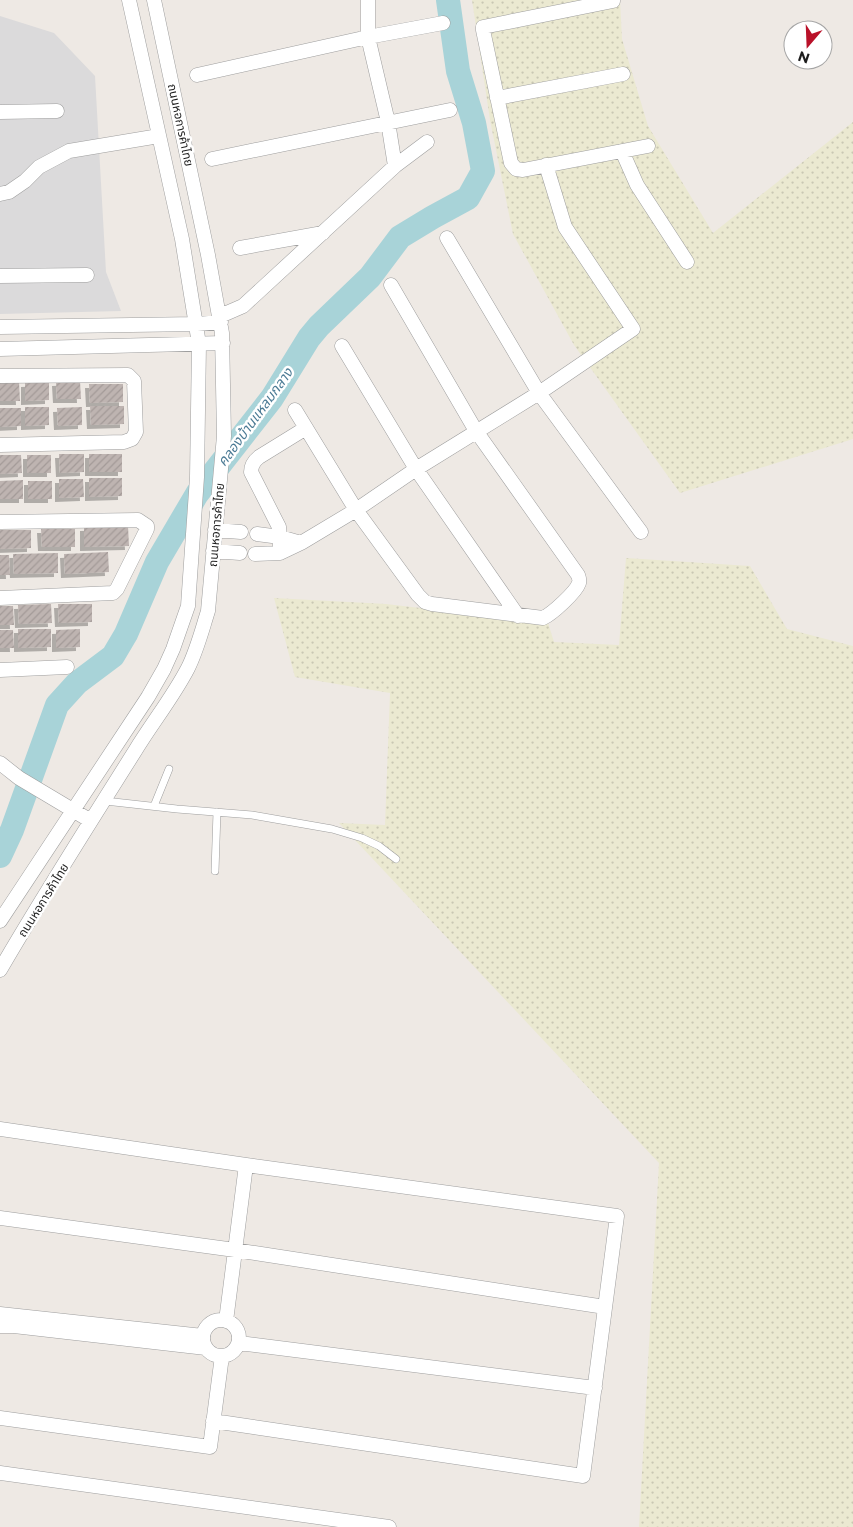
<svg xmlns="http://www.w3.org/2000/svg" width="853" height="1527" font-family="Montserrat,'Noto Sans Thai',sans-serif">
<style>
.residential{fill:#dbdadb}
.farmland{fill:url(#farmland-dots)}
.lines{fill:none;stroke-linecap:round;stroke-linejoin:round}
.river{stroke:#a8d3d8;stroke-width:24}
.building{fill:url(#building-hatch);filter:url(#shadow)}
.lane-casing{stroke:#9e9e9e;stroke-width:8}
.street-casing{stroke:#9e9e9e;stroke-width:15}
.lane{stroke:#fff;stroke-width:7}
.street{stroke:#fff;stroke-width:14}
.labels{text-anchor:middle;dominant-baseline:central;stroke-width:5;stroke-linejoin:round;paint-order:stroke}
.street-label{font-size:12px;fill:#1d1d1d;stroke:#fff}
.water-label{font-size:14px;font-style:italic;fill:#4c7b95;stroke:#fff}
</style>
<defs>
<pattern id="farmland-dots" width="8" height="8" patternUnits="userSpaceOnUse" patternTransform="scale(1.25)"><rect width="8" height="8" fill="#ebe9d1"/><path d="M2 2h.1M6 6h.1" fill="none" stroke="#c9c7b3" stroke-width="1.8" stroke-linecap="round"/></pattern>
<pattern id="building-hatch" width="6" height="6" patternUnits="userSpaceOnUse" patternTransform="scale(1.25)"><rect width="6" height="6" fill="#beb4b1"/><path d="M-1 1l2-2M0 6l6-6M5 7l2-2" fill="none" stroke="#a39a98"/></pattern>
<filter id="shadow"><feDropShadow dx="-4" dy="4" stdDeviation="0" flood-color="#0004"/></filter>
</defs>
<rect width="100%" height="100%" fill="#eee9e4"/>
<path class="residential" d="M0 16 54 33 95 76 106 272 121 311 0 314Z"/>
<path class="farmland" d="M472 0H620L622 39 648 126 713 233 853 122V439L680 493 574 345 513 234 490 120Z
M626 558 750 566 787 629 853 646V1527H639L659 1163 339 823 385 825 390 693 295 677 274 598 386 604 548 623 554 642 619 645Z"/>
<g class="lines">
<path class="river" d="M0 856 12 830 57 705 77 683 113 656 126 634 157 562 197 494 272 398 309 338 319 326 370 277 400 237 433 217 468 198 483 171 474 123 458 71 448 0"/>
</g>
<path class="building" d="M80 381 81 399H57L56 382Z
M19 382 20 401H0V383Z
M49 382V400L25 401V383Z
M89 384H123V402L90 403Z
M90 406H124V424L91 425Z
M25 407H49V425L25 426Z
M82 407V425L58 426 57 408Z
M0 408H21V426L0 427Z
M59 454H84V472L60 473Z
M89 454H122V472H89Z
M0 455H21L22 473 0 474Z
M27 455H51V473H27Z
M89 478H122V496L89 497Z
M59 479H83L84 497 59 498Z
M23 480V499H0V481Z
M28 481H52V499H28Z
M128 526 129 546 84 547V527Z
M41 529H75V547H42Z
M0 530H31V548L0 549Z
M108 552 109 572 65 574 64 554Z
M58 553V573L14 574 13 554Z
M0 555H9L10 575H0Z
M51 604 52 623 19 624 18 605Z
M58 604H92V622L59 623Z
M0 606H13L14 625H0Z
M18 629H51V647L18 648Z
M80 629V647L56 648V630Z
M0 630H13L14 648H0Z"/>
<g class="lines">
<g class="lane-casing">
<path id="lane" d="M105 801 177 809 252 815 332 829 362 838 379 846 396 859
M154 806 169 769
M215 871 217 812"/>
</g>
<g class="street-casing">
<path id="street" d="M613 1 483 27V30L511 163 516 169 523 170 648 146
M197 75 368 37 443 23
M497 98 623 74
M0 112 57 111
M622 151 637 185 687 262
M212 159 450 110
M395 166 427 142
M0 194 9 192 25 181 39 167 69 151 159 136
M447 238 539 393 641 532
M240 248 323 233
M0 276 87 275
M220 316 243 306 395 166 388 122 368 37V0
M0 327 197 324 221 322
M342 346 416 469 518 616
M0 349 223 343
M0 376 128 375 134 381 136 432 132 439 124 442 0 445
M295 410 356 510 418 595 425 602 432 604 543 618C552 614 576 592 579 583 580 580 579 578 578 575L476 431 391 285
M0 522 138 520 147 526V529L117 589 113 593 0 598
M215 530 241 532
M301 543 356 510 416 469 539 393 633 329 565 227 546 165
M213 551 240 553
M280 553V537L279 527 251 472C251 465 254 461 259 457L306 428
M255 554 280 553 301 543 280 537 257 534
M0 670 67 667
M0 763 19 778 91 821
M0 921 148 697 164 669 173 649 188 606 197 477 199 344 182 239 129 0
M0 970C43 896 89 824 135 751 152 723 173 697 188 668 197 650 202 630 208 611L224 436 222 333 208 255 154 0
M0 1129 246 1165 617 1216 583 1476 213 1421
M0 1218 235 1250 605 1307
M0 1314 203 1336
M203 1338a18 18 0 1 1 36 0a18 18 0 1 1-36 0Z
M226 1321 246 1165
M0 1326H14L206 1348
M239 1343 595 1388
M0 1418 210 1447 222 1356
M0 1473 389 1527"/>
</g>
<use href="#lane" class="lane"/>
<use href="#street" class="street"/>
</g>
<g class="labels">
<g class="street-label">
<text transform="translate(181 125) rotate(78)">ถนนหอการค้าไทย</text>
<text transform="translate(216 525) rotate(-85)">ถนนหอการค้าไทย</text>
<text transform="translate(43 900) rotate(-58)">ถนนหอการค้าไทย</text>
</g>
<g class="water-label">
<text transform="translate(255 417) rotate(-54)">คลองบ้านแหลมกลาง</text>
</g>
</g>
<g transform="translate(808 45) rotate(199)"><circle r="24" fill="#ffffff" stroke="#a5a5a5"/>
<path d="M0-4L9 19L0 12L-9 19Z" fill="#b91129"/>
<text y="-8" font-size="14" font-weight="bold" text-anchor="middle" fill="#1d1d1d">N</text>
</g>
</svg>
